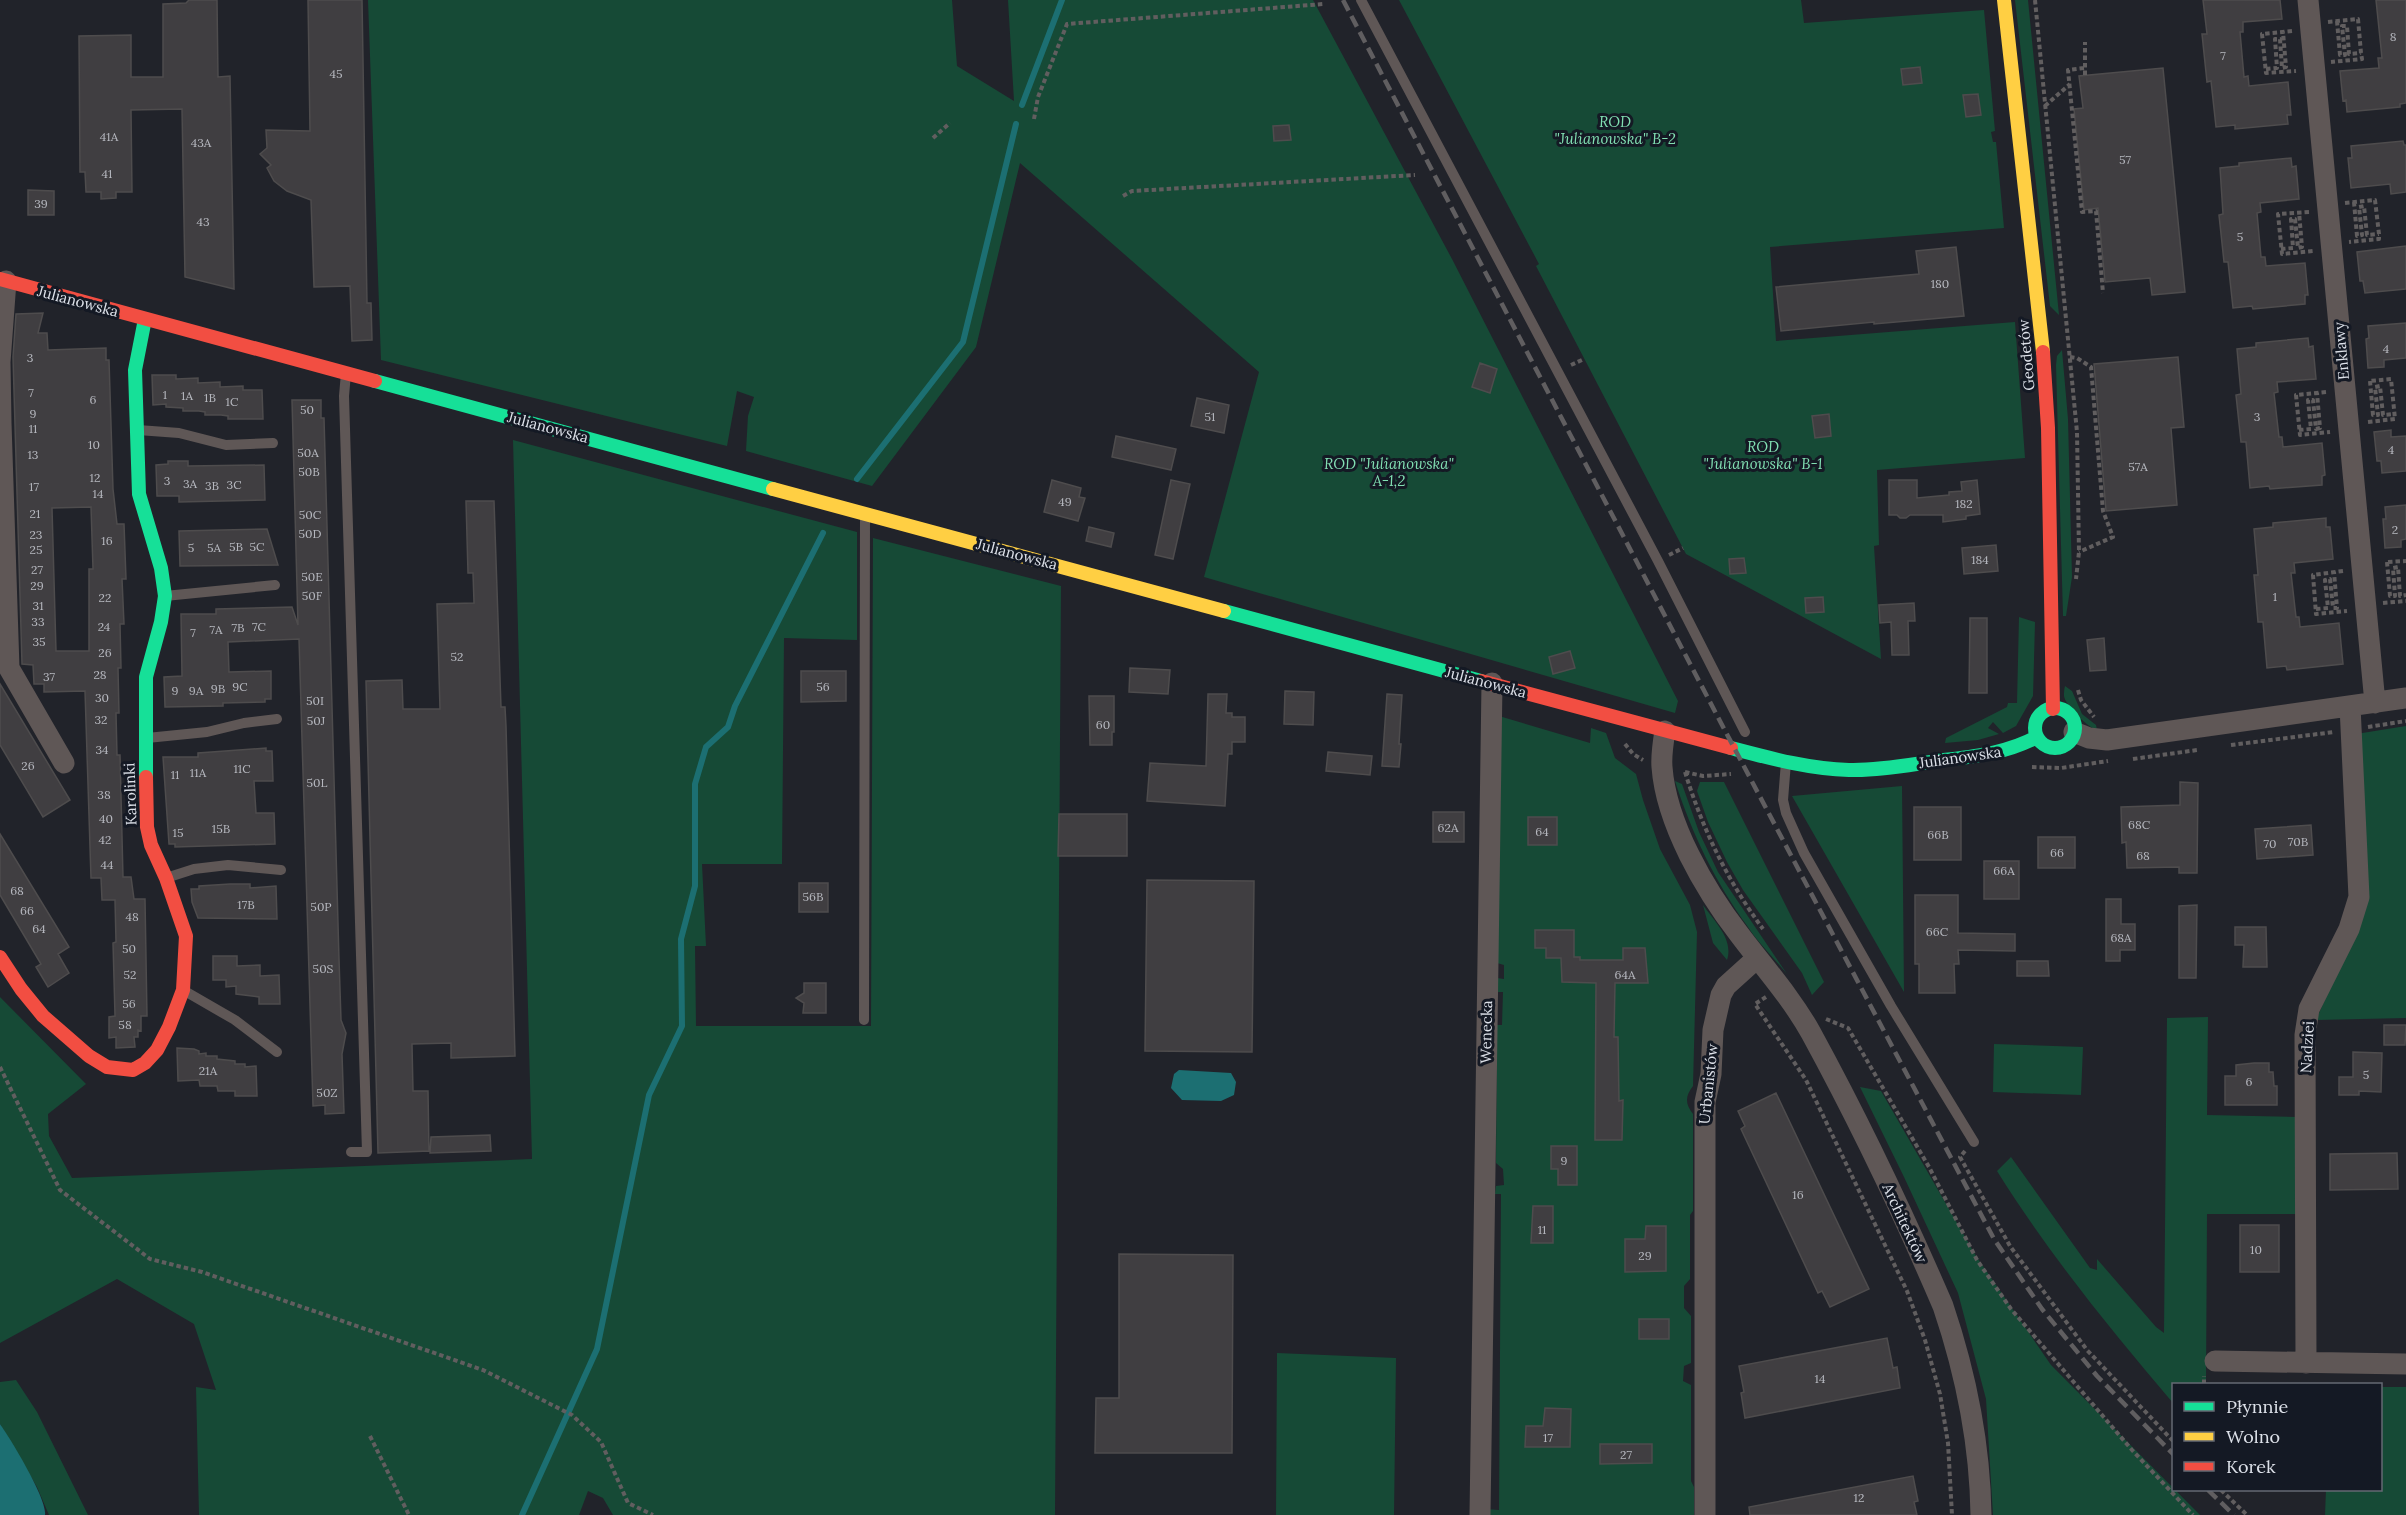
<svg xmlns="http://www.w3.org/2000/svg" width="2406" height="1515" font-family="Lora,serif">
<style>
.green{fill:#164a36}
.water{fill:#1c6f72}
.lines{fill:none;stroke-linecap:round;stroke-linejoin:round}
.stream{stroke:#1c6f72;stroke-width:6}
.building{fill:#403e41;stroke:#4e4c4d;stroke-width:1.5;fill-rule:evenodd}
.path{stroke:#615e5f;stroke-width:4;stroke-dasharray:4.5 3;stroke-linecap:butt}
.lane{stroke:#5f5756;stroke-width:10}
.street{stroke:#5f5756;stroke-width:21}
.fast{stroke:#16e098;stroke-width:14}
.slow{stroke:#ffcf43;stroke-width:14}
.jam{stroke:#f24e42;stroke-width:14}
.rail{stroke:#605e60;stroke-width:4.5;stroke-dasharray:12 6;stroke-linecap:butt}
.labels{text-anchor:middle;dominant-baseline:central;stroke-width:6;stroke-linejoin:round;paint-order:stroke}
.number-label{font-size:12px;fill:#b6b8bf}
.park-label{font-size:15px;font-style:italic;fill:#81dfb2;stroke:#141924}
.street-label{font-size:15px;fill:#dde1e9;stroke:#141924}
</style>
<rect width="100%" height="100%" fill="#21232a"/>
<path class="green" d="M368 0H952L957 66 1014 101 1008 0H1313L1452 259 1678 701 1675 713 1204 577 1259 372 1020 163 976 347 872 486 746 451 748 416 754 397 737 391 727 446 381 360Z
M1399 0H1801L1804 23 1984 10 1995 131 1991 132 1993 142H1996L2004 228 1770 247 1776 341 2015 322 2025 458 1877 470 1879 545 1874 546 1881 659 1686 554 1536 266 1539 264Z
M2015 0H2028L2059 315 2050 306Z
M2062 350 2068 419 2072 577 2066 616H2063L2056 365 2057 356Z
M513 440 857 532V640L784 638 782 864H702L706 946H695L696 1026H871L873 538 1061 586 1055 1515H613L603 1498 588 1491 579 1515H199L196 1387 216 1390 194 1324 117 1279 0 1343V997L86 1084 48 1114 49 1136 72 1178 532 1159Z
M2019 617 2035 622 2033 696 2016 726 2003 733 1993 722 1988 728 1999 734 1978 740 1945 743 1946 738 2007 707 2008 703H2017Z
M2065 686 2072 691 2082 714 2096 725 2097 730C2087 727 2065 705 2064 696 2064 693 2064 689 2065 686Z
M1499 716 1590 743 1591 728 1606 733 1615 758 1636 774 1643 800 1660 849 1690 905 1697 932 1693 1086C1685 1096 1685 1104 1693 1114V1211L1690 1215V1279L1684 1286V1308L1691 1316V1363L1684 1366 1683 1381 1691 1385V1481L1694 1487V1515H1485V1509L1499 1510 1501 1194H1495L1496 1186 1504 1185 1503 1169 1496 1163 1497 1025H1502L1503 992H1497V978L1504 979V965L1497 963Z
M2406 726V1018L2316 1020 2367 903 2356 734Z
M1675 781 1682 784 1699 832 1718 872 1787 974C1774 958 1759 944 1748 927 1715 882 1692 834 1675 781Z
M1700 782H1724L1824 982 1812 995 1802 973 1743 890 1727 862 1708 822 1697 791Z
M1902 786 1904 992 1792 796Z
M1703 905C1714 921 1734 939 1727 960L1713 943Z
M2208 1017 2207 1115 2297 1117V1214H2207L2206 1384H2174L2173 1403C2110 1329 2049 1254 1997 1171L2011 1157 2090 1268 2097 1270V1259L2156 1327 2164 1333 2167 1018Z
M1994 1044 2083 1047 2081 1095 1993 1092Z
M1860 1087 1881 1091 1976 1256 2051 1365 2200 1515H1993L1986 1399 1958 1293 1904 1177Z
M1277 1353 1396 1358 1394 1515H1276Z
M16 1380 37 1412 88 1515H49L37 1487 0 1424V1382Z
M2381 1387H2406V1515H2325L2326 1490H2380Z"/>
<path class="water" d="M1179 1070 1231 1073 1236 1082 1234 1095 1221 1101 1182 1100 1171 1088 1174 1074Z
M0 1424C10 1438 48 1500 45 1515H0Z"/>
<g class="lines">
<path class="stream" d="M1022 105 1062 0
M857 479 963 342 1016 124
M522 1515 597 1349 649 1095 682 1026 681 939 695 886V784L706 747 728 727 735 706 823 533"/>
</g>
<path class="building" d="M189 0H217L218 77 230 76 234 289 185 277 182 109 131 110 132 192H116V198L101 199V192H86L85 172H80L79 36 131 35V77H163V4L186 3Z
M308 0H362L367 303H371L372 340 352 341 350 286 314 287 311 200 287 191 274 181 267 168 271 165 260 154 267 148 266 130 310 131Z
M2203 0H2280L2282 19 2243 22V32H2240L2244 77 2248 76 2249 86 2288 82 2291 115H2287L2288 124 2235 129V125L2216 127 2211 81 2207 82 2202 34H2207Z
M2376 0H2406V103L2400 104V107L2347 112 2346 100 2343 101 2340 71 2379 68 2378 58H2382Z
M1920 67 1922 83 1903 85 1901 69Z
M2163 68 2185 292 2152 295 2150 278 2105 282 2098 208 2084 210 2074 109 2083 108 2079 76Z
M1978 94 1981 115 1966 117 1963 95Z
M1289 125 1291 140 1274 141 1273 126Z
M2403 141 2404 145H2406V192L2391 194 2390 184 2351 188 2348 158H2352L2351 146Z
M2291 158 2292 167 2296 166 2299 199 2260 203 2261 212 2257 213 2261 257H2265L2266 266 2305 263 2308 295H2305V304L2253 309 2252 306 2233 308 2228 262H2224L2219 215 2223 214 2220 168 2239 166V163Z
M28 190 54 191V215H28Z
M2406 246V289L2365 293 2363 281H2360L2357 252Z
M1956 247 1964 316 1874 324V322L1781 331 1776 287 1919 274 1916 251Z
M43 313 38 333H47L48 350 106 348V360H109L113 489 117 524H124L126 579H122L124 624H120L121 668H118L119 713H116L117 755H120L123 877H131L134 899H145L147 1016H141V1031L138 1030V1037H134L135 1047 116 1048V1037L109 1038V1017L115 1016 113 943 116 942 115 900H102L101 878H91L85 691 44 692V684H34L33 665 22 664 13 357 16 314ZM91 507 93 569H89V651H56L52 508Z
M2406 323V358L2384 360V367L2368 368 2366 339 2369 338 2368 326Z
M2308 338 2309 347 2313 346 2316 379 2277 382 2278 392 2274 393 2279 437H2282L2283 447 2322 443 2325 475 2322 476V485L2270 489 2269 486 2250 488 2246 442H2241L2236 395 2241 394 2237 349 2256 347V343Z
M2178 357 2184 427 2171 428 2177 505 2106 511 2094 364Z
M1480 363 1497 369 1490 393 1472 387Z
M152 375H176V379L198 378V383L220 382V387L243 386V390H262L263 419H228V416L221 415H205V412L199 411H183V408L166 407V404L153 405Z
M1197 398 1229 405 1224 433 1191 426Z
M292 400H321V418H324L339 959 341 1020 346 1033 342 1054 344 1113 325 1114V1105L313 1106 299 639 228 642 229 672 271 671V699H265V702L223 703V706L165 707 164 677 182 676 181 614H216V609L292 607 298 625Z
M1829 414 1831 436 1815 438 1812 416Z
M2391 430V437L2406 436V471L2382 473 2381 461H2377L2374 432Z
M1116 436 1176 449 1171 470 1112 457Z
M168 461H188V466L264 465 265 500 179 502V496H157L156 465 168 464Z
M1052 480 1081 488 1079 497 1085 498 1078 521 1044 512Z
M1171 480 1190 484 1173 559 1155 555Z
M1889 480H1917V498L1949 495V492L1962 491 1961 482 1977 480 1980 514 1966 516V519L1943 522V515H1910L1906 518H1900L1897 515H1889Z
M466 501H494L501 707H505L506 726 515 1056 451 1058V1043L412 1044 413 1091H428L429 1151 378 1153 366 681 402 680 403 709H440L437 604 474 603 473 573H468Z
M2406 505V539L2401 540V547L2385 548 2383 519H2386L2385 507Z
M2326 518V527H2330L2333 559 2294 563 2295 573H2291L2296 617H2299L2300 627 2339 623 2343 664 2287 670 2286 666 2267 668 2263 622H2258L2254 575H2258L2254 529 2273 527V523Z
M1089 527 1114 533 1111 547 1086 541Z
M267 529 278 565 180 566 179 531Z
M1996 545 1998 571 1964 574 1962 548Z
M1744 558 1746 573 1730 574 1729 559Z
M1823 597 1824 612 1806 613 1805 598Z
M1914 603 1915 621H1908L1909 655H1892L1891 622 1880 623 1879 605Z
M1970 618H1987V693H1969Z
M2104 638 2106 670 2090 671 2087 640Z
M1570 651 1575 668 1553 674 1549 657Z
M1130 668 1170 670 1168 694 1129 692Z
M801 671H846V701L801 702Z
M0 684 70 800 43 817 0 745Z
M1285 691 1314 692 1313 725 1284 724Z
M1208 694H1227L1226 713H1232V717H1245V742H1232V754H1228L1225 806 1147 801 1150 763 1206 766Z
M1387 694 1402 695 1399 744H1401L1399 767 1382 766Z
M1089 696H1114V732H1112V745H1090Z
M266 748V751H272L273 781H254L256 813H274L275 844 175 847V844H169L163 757H198V753Z
M1328 752 1372 756 1370 775 1326 771Z
M2180 782 2198 783 2197 873H2179V867L2127 868 2126 842 2122 843 2121 807 2180 805Z
M1914 807H1961V860H1914Z
M1433 812H1464V842H1433Z
M1059 814H1127V856H1058Z
M1528 817H1557V845H1528Z
M2311 825 2313 855 2257 859 2255 829Z
M0 834 69 947 58 954 69 973 48 987 36 967 41 964 0 895Z
M2038 837H2075V868H2038Z
M1984 861H2019V899H1984Z
M1147 880 1254 881 1252 1052 1145 1051Z
M799 883H828V912H799Z
M230 884H250V888L276 886 277 919 198 918 192 902 191 889H199V886Z
M1915 895H1958V933L2015 934V951L1958 950 1959 964H1954L1955 993H1919V964H1915Z
M2106 899H2121V924H2135V950H2120V961H2106Z
M2197 905 2196 978H2179V906Z
M2235 927H2266L2267 967H2243L2244 945H2235Z
M1535 930H1574V957H1580V960H1623V948H1645L1648 983H1615L1614 1037H1618L1619 1101 1623 1100 1622 1140H1595L1596 983 1562 982 1561 958H1546V948H1535Z
M213 956H237V966L260 965V976L279 975 280 1004H259V997L236 994V986L226 987V980H213Z
M2017 961H2048L2049 976H2017Z
M804 983H826V1013H803L804 1003 796 998 804 993Z
M2384 1025H2406L2405 1045H2384Z
M177 1048 194 1049 199 1051V1054L206 1053V1056H217V1059L235 1061V1064H245V1067L256 1066 257 1096H235V1091H218L217 1086H200L199 1080 178 1081Z
M2353 1052 2382 1053 2381 1092 2359 1091V1095H2339V1077H2353Z
M2254 1063H2269V1072H2273L2274 1086H2277V1105H2225V1076H2236V1065Z
M1776 1093 1869 1289 1830 1307 1822 1291 1818 1293 1741 1129 1745 1126 1738 1111Z
M490 1135 491 1151 430 1153 431 1137Z
M1551 1146H1577V1185H1558V1169H1551Z
M2397 1153 2398 1189 2330 1190V1154Z
M1533 1206H1553V1243H1531Z
M2240 1225H2279V1272H2240Z
M1646 1226H1666V1271L1625 1272V1239H1645Z
M1119 1254 1233 1255 1232 1453H1095L1096 1398H1119Z
M1639 1319H1669V1339H1639Z
M1887 1338 1893 1368 1897 1367 1900 1388 1745 1418 1741 1393 1744 1392 1739 1366Z
M1545 1408 1571 1409 1570 1447H1525L1526 1426H1543Z
M1600 1444H1652V1463L1600 1464Z
M1913 1476 1918 1501 1914 1502 1917 1515H1750L1749 1507Z"/>
<g class="lines">
<path class="path" d="M2035 0 2077 432 2079 552 2076 579
M2337 21 2340 55H2345L2342 26H2347L2349 54 2361 53
M2328 22 2358 19 2361 53 2362 59 2331 62
M2292 31 2262 34 2266 73 2296 71
M2084 68 2068 70 2082 212 2096 211 2103 293
M2266 69 2277 68 2275 39H2280L2282 68 2286 67 2283 32
M2085 75V42
M2045 106 2070 84
M1034 119 1038 97 1067 24 1323 4
M933 138 950 123
M1123 196 1132 191 1415 175
M2354 202 2357 236 2362 235 2359 207 2364 206 2367 235 2379 234
M2345 203 2375 200 2379 234V239L2349 242
M2309 212 2278 214 2282 254 2313 251
M2281 249 2293 248 2291 219H2295L2298 248 2302 247 2299 212
M2070 357 2077 358 2091 367 2103 511 2113 537 2079 552
M1571 365 1584 359
M2370 381 2373 415H2378L2375 387 2380 386 2383 415 2394 414
M2326 392 2296 395 2300 435 2330 432
M2368 422 2395 419 2391 379 2370 381
M2299 430 2311 429 2308 400H2313L2316 429 2320 428 2317 393
M1669 555 1683 548
M2387 562 2390 596H2395L2393 568 2398 567 2400 596 2406 595
M2388 562 2406 561
M2343 571 2313 575 2316 614 2347 611
M2383 603 2406 601
M2316 609 2328 608 2325 580 2330 579 2333 608H2337L2334 572
M2078 690 2081 700 2094 717
M2368 727 2406 721
M1625 744 1633 754 1643 760
M2231 745 2334 732
M2133 759 2197 750
M2032 767 2061 768 2108 761
M1685 772C1703 830 1727 880 1763 929
M1685 772 1703 776 1731 774
M1766 997 1755 1004 1806 1080 1907 1291 1925 1340 1940 1394 1948 1443 1952 1515
M1826 1019 1848 1028 1929 1167 1977 1260 2011 1309 2132 1450 2193 1515
M0 1067 60 1190 150 1259 202 1272 483 1370 572 1415 601 1442 628 1503 653 1515
M1965 1151 1960 1157 2010 1246 2087 1350 2174 1442
M2204 1384V1376
M370 1436 409 1515
M2221 1490 2247 1515"/>
<path class="lane" d="M1361 0 1658 561 1745 732
M346 373 344 396 367 1152H351
M138 430 179 433 226 445 273 443
M165 596 275 585
M147 738 207 732 244 723 277 719
M1786 762 1783 800 1786 813 1804 853 1891 1006 1974 1142
M166 878 194 869 228 865 281 870
M183 990 235 1020 277 1052
M864 1020 865 517"/>
<path class="street" d="M2308 0 2375 703
M6 281 0 362 1 423 9 668 64 763
M1665 731C1663 743 1661 755 1662 767 1666 823 1705 890 1739 934 1763 966 1791 997 1811 1033 1859 1121 1903 1213 1943 1306 1966 1374 1980 1443 1981 1515
M2074 732 2089 738 2107 740 2406 698
M2215 1361 2406 1364
M2306 1363 2305 1035 2309 1009 2349 929 2359 897 2350 706
M1480 1515 1492 683
M1705 1515V1102L1711 1074 1713 1030 1721 995 1726 986 1757 958"/>
<path class="fast" d="M145 319 135 370 139 494 161 568 165 596 161 622 146 677V777
M375 381 773 489
M1224 611 1481 681
M2035 728a20 20 0 1 1 40 0a20 20 0 1 1-40 0Z
M1731 748C1769 758 1809 769 1849 770 1880 771 1913 764 1944 760 1977 756 2007 753 2037 737"/>
<path class="slow" d="M2004 0 2043 352
M773 489 1224 611"/>
<path class="jam" d="M0 279 375 381
M2043 352 2048 428 2053 709
M1481 681 1731 748
M0 957 21 989 43 1016 89 1056 107 1067 133 1070 145 1063 157 1050 169 1027 183 990 186 936 166 878 151 845 147 827 146 777"/>
<path class="rail" d="M1343 0 1721 723 1994 1239 2042 1309 2097 1376 2174 1455
M2208 1490 2234 1515"/>
</g>
<g class="labels">
<g class="number-label">
<text x="2393" y="36">8</text>
<text x="2223" y="55">7</text>
<text x="336" y="73">45</text>
<text x="109" y="136">41A</text>
<text x="201" y="142">43A</text>
<text x="2125" y="159">57</text>
<text x="107" y="173">41</text>
<text x="41" y="203">39</text>
<text x="203" y="221">43</text>
<text x="2240" y="236">5</text>
<text x="1940" y="283">180</text>
<text x="2386" y="348">4</text>
<text x="30" y="357">3</text>
<text x="31" y="392">7</text>
<text x="165" y="394">1</text>
<text x="187" y="395">1A</text>
<text x="210" y="397">1B</text>
<text x="93" y="399">6</text>
<text x="232" y="401">1C</text>
<text x="307" y="409">50</text>
<text x="33" y="413">9</text>
<text x="1210" y="416">51</text>
<text x="2257" y="416">3</text>
<text x="33" y="428">11</text>
<text x="94" y="444">10</text>
<text x="2391" y="449">4</text>
<text x="308" y="452">50A</text>
<text x="33" y="454">13</text>
<text x="2138" y="466">57A</text>
<text x="309" y="471">50B</text>
<text x="95" y="477">12</text>
<text x="167" y="480">3</text>
<text x="190" y="483">3A</text>
<text x="234" y="484">3C</text>
<text x="212" y="485">3B</text>
<text x="34" y="486">17</text>
<text x="98" y="493">14</text>
<text x="1065" y="501">49</text>
<text x="1964" y="503">182</text>
<text x="35" y="513">21</text>
<text x="310" y="514">50C</text>
<text x="2395" y="529">2</text>
<text x="310" y="533">50D</text>
<text x="36" y="534">23</text>
<text x="107" y="540">16</text>
<text x="236" y="546">5B</text>
<text x="257" y="546">5C</text>
<text x="191" y="547">5</text>
<text x="214" y="547">5A</text>
<text x="36" y="549">25</text>
<text x="1980" y="559">184</text>
<text x="37" y="569">27</text>
<text x="312" y="576">50E</text>
<text x="37" y="585">29</text>
<text x="312" y="595">50F</text>
<text x="2275" y="596">1</text>
<text x="105" y="597">22</text>
<text x="38" y="605">31</text>
<text x="38" y="621">33</text>
<text x="104" y="626">24</text>
<text x="259" y="626">7C</text>
<text x="238" y="627">7B</text>
<text x="216" y="629">7A</text>
<text x="193" y="632">7</text>
<text x="39" y="641">35</text>
<text x="105" y="652">26</text>
<text x="457" y="656">52</text>
<text x="100" y="674">28</text>
<text x="49" y="676">37</text>
<text x="240" y="686">9C</text>
<text x="823" y="686">56</text>
<text x="218" y="688">9B</text>
<text x="175" y="690">9</text>
<text x="196" y="690">9A</text>
<text x="102" y="697">30</text>
<text x="315" y="700">50I</text>
<text x="101" y="719">32</text>
<text x="316" y="720">50J</text>
<text x="1103" y="724">60</text>
<text x="102" y="749">34</text>
<text x="28" y="765">26</text>
<text x="242" y="768">11C</text>
<text x="198" y="772">11A</text>
<text x="175" y="774">11</text>
<text x="317" y="782">50L</text>
<text x="104" y="794">38</text>
<text x="106" y="818">40</text>
<text x="2139" y="824">68C</text>
<text x="1448" y="827">62A</text>
<text x="221" y="828">15B</text>
<text x="1542" y="831">64</text>
<text x="178" y="832">15</text>
<text x="1938" y="834">66B</text>
<text x="105" y="839">42</text>
<text x="2298" y="841">70B</text>
<text x="2270" y="843">70</text>
<text x="2057" y="852">66</text>
<text x="2143" y="855">68</text>
<text x="107" y="864">44</text>
<text x="2004" y="870">66A</text>
<text x="17" y="890">68</text>
<text x="813" y="896">56B</text>
<text x="246" y="904">17B</text>
<text x="321" y="906">50P</text>
<text x="27" y="910">66</text>
<text x="132" y="916">48</text>
<text x="39" y="928">64</text>
<text x="1937" y="931">66C</text>
<text x="2121" y="937">68A</text>
<text x="129" y="948">50</text>
<text x="323" y="968">50S</text>
<text x="130" y="974">52</text>
<text x="1625" y="974">64A</text>
<text x="129" y="1003">56</text>
<text x="125" y="1024">58</text>
<text x="208" y="1070">21A</text>
<text x="2366" y="1074">5</text>
<text x="2249" y="1081">6</text>
<text x="327" y="1092">50Z</text>
<text x="1564" y="1160">9</text>
<text x="1798" y="1194">16</text>
<text x="1542" y="1229">11</text>
<text x="2256" y="1249">10</text>
<text x="1645" y="1255">29</text>
<text x="1820" y="1378">14</text>
<text x="1548" y="1437">17</text>
<text x="1626" y="1454">27</text>
<text x="1859" y="1497">12</text>
</g>
<g class="park-label">
<text x="1615" y="121">ROD<tspan x="1615" dy="17">"Julianowska" B-2</tspan></text>
<text x="1763" y="446">ROD<tspan x="1763" dy="17">"Julianowska" B-1</tspan></text>
<text x="1389" y="463">ROD "Julianowska"<tspan x="1389" dy="17">A-1,2</tspan></text>
</g>
<g class="street-label">
<text transform="translate(78 301) rotate(15)">Julianowska</text>
<text transform="translate(2341 351) rotate(-95)">Enklawy</text>
<text transform="translate(2026 355) rotate(-95)">Geodetów</text>
<text transform="translate(548 427) rotate(15)">Julianowska</text>
<text transform="translate(1017 554) rotate(15)">Julianowska</text>
<text transform="translate(1486 682) rotate(15)">Julianowska</text>
<text transform="translate(1960 757) rotate(-8)">Julianowska</text>
<text transform="translate(130 794) rotate(-92)">Karolinki</text>
<text transform="translate(1486 1032) rotate(-89)">Wenecka</text>
<text transform="translate(2307 1047) rotate(-87)">Nadziei</text>
<text transform="translate(1708 1084) rotate(-84)">Urbanistów</text>
<text transform="translate(1905 1223) rotate(65)">Architektów</text>
</g>
</g>
<rect x="2172" y="1383" width="210" height="108" fill="#141924" stroke="#646973" stroke-width="1.5"/>
<rect x="2184" y="1402" width="30" height="9" fill="#16e098" stroke="#646973" stroke-width="1.5"/>
<text x="2226" y="1413" font-size="18" fill="#dde1e9">Płynnie</text>
<rect x="2184" y="1432" width="30" height="9" fill="#ffcf43" stroke="#646973" stroke-width="1.5"/>
<text x="2226" y="1443" font-size="18" fill="#dde1e9">Wolno</text>
<rect x="2184" y="1462" width="30" height="9" fill="#f24e42" stroke="#646973" stroke-width="1.5"/>
<text x="2226" y="1473" font-size="18" fill="#dde1e9">Korek</text>
</svg>
